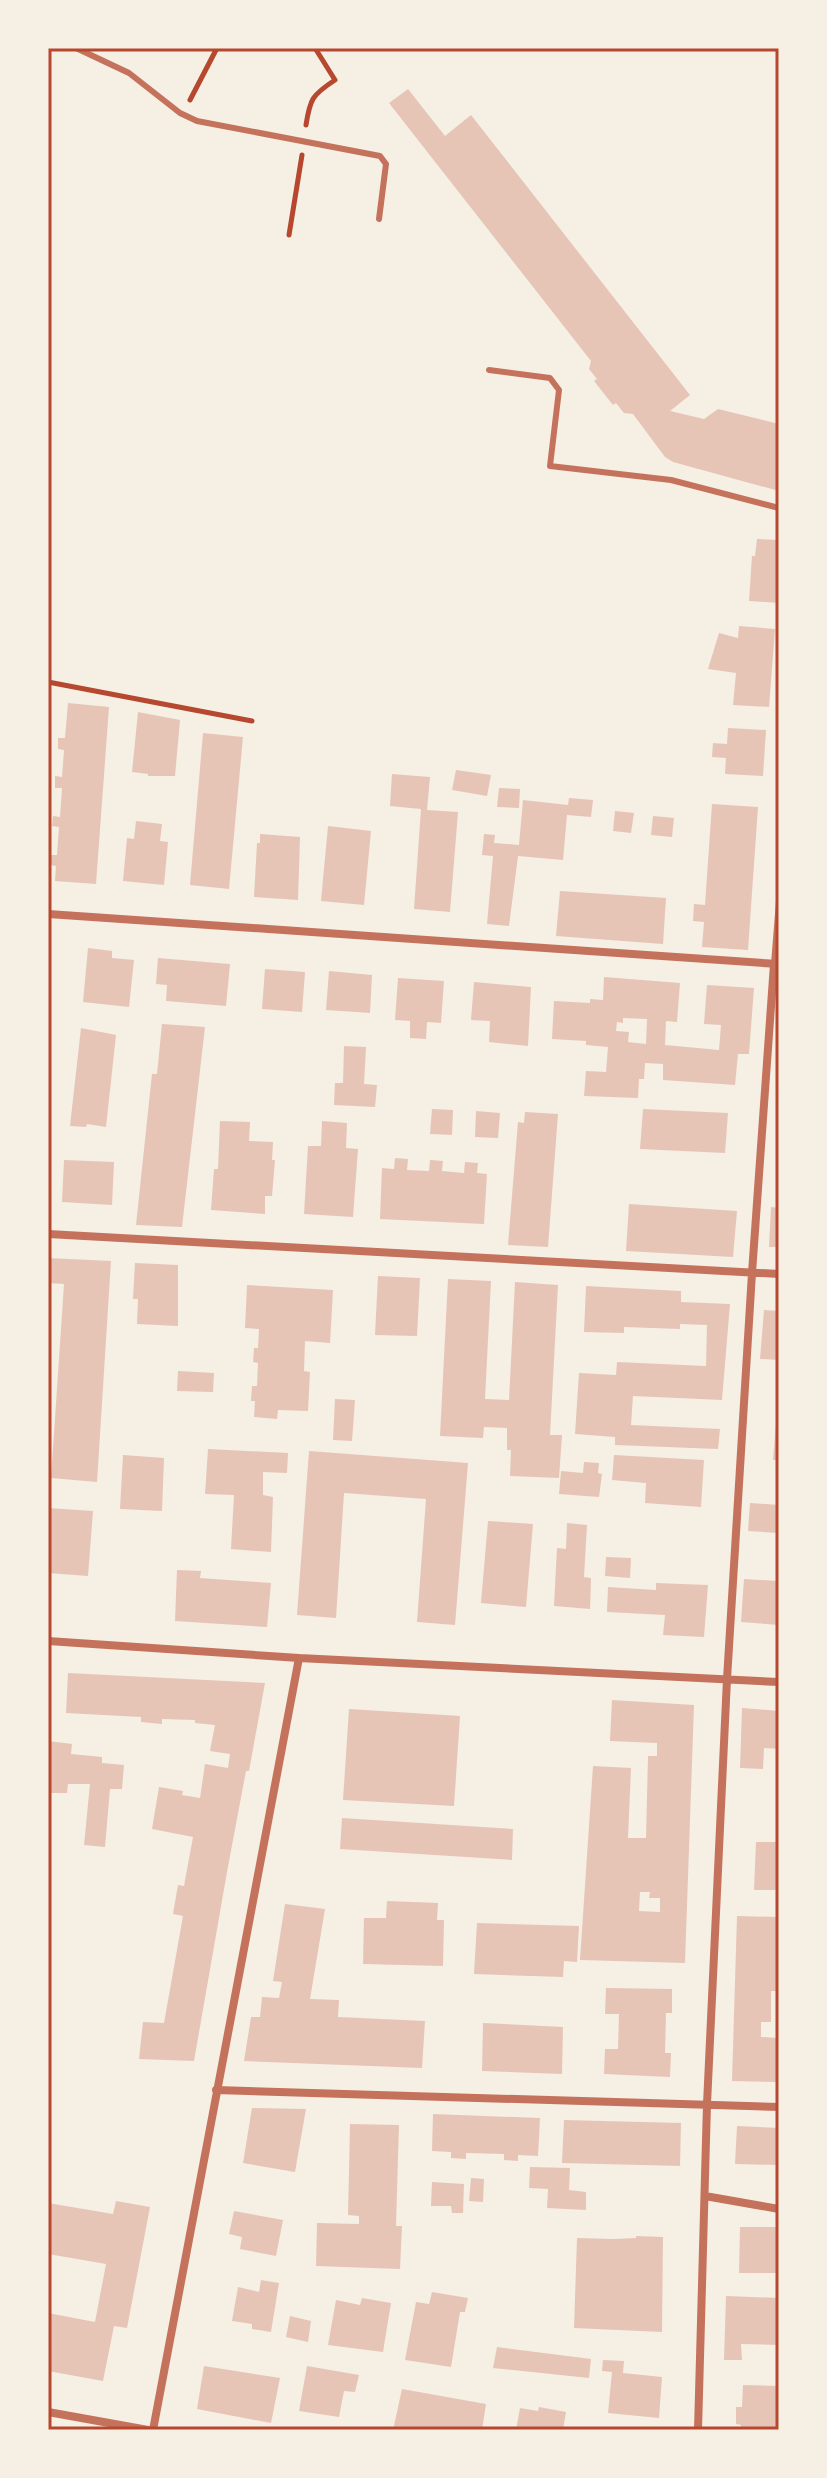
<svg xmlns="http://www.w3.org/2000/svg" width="827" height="2478" font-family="'Archivo Narrow',sans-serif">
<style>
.building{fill:#e6c5b7;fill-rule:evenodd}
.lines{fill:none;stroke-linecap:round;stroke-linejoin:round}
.path{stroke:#b5482f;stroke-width:5}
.service{stroke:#c5725c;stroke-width:6}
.minor{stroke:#c5725c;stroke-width:8}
.neatline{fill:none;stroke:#b5482f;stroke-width:3}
</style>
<rect width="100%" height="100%" fill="#f6efe4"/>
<path class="building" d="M408 89 445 136 471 115 690 395 670 411 704 419 718 409 779 424V491L673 462 665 457 633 414 624 413 616 403 613 405 594 381 597 379 589 369 591 361 389 103Z
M757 539 779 540V603L749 601 752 556H755Z
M739 626 775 629 769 707 733 705 736 673 708 669 719 633 738 638Z
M68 703 109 707 96 884 55 881 56 866 50 865 51 855H57L59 827 52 826 53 816 60 817 62 788H55V776L62 777 64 750 58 749V738H65Z
M138 712 180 720 175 776H148V774L132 772Z
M728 728 766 730 763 776 725 774 726 758 712 757 713 743 727 744Z
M203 733 243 737 229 889 190 885Z
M456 770 491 775 487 796 452 790Z
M392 774 430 777 427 810 458 812 450 912 414 909 421 809 390 806Z
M499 788 520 789 519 808 497 807Z
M569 798 593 800 591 817 567 815 563 860 518 856 509 926 487 924 493 856 482 855 484 834 495 835 494 843 519 845 523 800 568 805Z
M712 804 758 807 748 950 702 947 704 922 693 921 694 904 705 905Z
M615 811 634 813 631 833 613 831Z
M653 816 674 818 672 837 651 835Z
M136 821 162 824 160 841 168 842 164 885 123 881 127 838 134 839Z
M328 826 371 831 364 905 321 901Z
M260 834 300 837 298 900 254 897 257 843H260Z
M560 891 666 898 663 944 556 936Z
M88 948 112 951V958L134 960 129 1007 83 1002Z
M158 958 230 964 226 1006 166 1001 167 985 156 984Z
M265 969 305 972 302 1012 262 1009Z
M329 971 372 975 370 1013 326 1010Z
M604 977 680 983 677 1022 666 1021 665 1045 719 1050 721 1025 704 1024 707 985 754 988 749 1054H738L735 1085 663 1080V1064L645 1063 644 1079H639L638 1098 584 1096 586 1071 606 1072 608 1047 586 1045V1041L552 1039 554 1001 590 1003V999L603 1000ZM623 1018 647 1019 646 1044 628 1042 629 1032 616 1031 617 1022 623 1023Z
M398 978 444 981 441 1023 427 1022 426 1039 410 1038V1021L395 1020Z
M474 982 531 987 528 1046 489 1042 490 1021 471 1020Z
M162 1024 205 1027 182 1227 136 1225 152 1074H157Z
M81 1028 116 1035 106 1127 87 1124 86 1127 70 1126Z
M344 1046 366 1047 364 1084 377 1085 375 1107 334 1105 335 1083H343Z
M432 1109 453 1110 452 1135 430 1134Z
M643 1109 728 1113 725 1153 640 1149Z
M476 1111 500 1113 498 1138 475 1137Z
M525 1112 558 1114 548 1247 508 1245 518 1122 524 1123Z
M220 1121 250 1122 249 1141 273 1142 272 1160H275L272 1196H265V1214L211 1210 214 1169H218Z
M322 1121 347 1123 346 1148 358 1149 353 1217 304 1214 308 1146H321Z
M395 1158 408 1159 407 1170 429 1171 430 1160 443 1161 442 1171 464 1173 465 1162 478 1163 477 1173 487 1174 484 1224 380 1219 382 1168 394 1169Z
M64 1160 114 1162 112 1205 62 1202Z
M629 1204 737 1211 733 1257 626 1251Z
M771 1207 779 1208V1247H769Z
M48 1258 111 1261 97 1482 51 1478 64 1284 48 1283Z
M135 1263 178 1265V1326L137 1324 138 1299H133Z
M378 1276 420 1278 417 1336 375 1335Z
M448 1279 491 1281 485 1399 509 1400 515 1282 558 1285 550 1435H562L559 1478 510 1476 511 1450H507V1428L484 1427 483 1438 440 1436Z
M247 1285 333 1290 330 1343 305 1341 304 1371 310 1372 308 1411 278 1410 277 1419 254 1417 255 1401H251L252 1386H257L258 1363 253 1362 254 1348H258L259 1329 245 1328Z
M586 1286 681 1291V1302L730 1304 722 1400 633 1396 631 1425 720 1429 718 1449 615 1445V1437L575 1434 579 1373 616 1375 617 1362 706 1366 707 1325 680 1324V1329L624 1327V1333L584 1332Z
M764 1310 779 1311V1360L760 1359Z
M178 1371 214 1373 213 1392 177 1391Z
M335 1399 355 1400 352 1441 333 1440Z
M777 1410H779V1460H773Z
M208 1449 288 1453 287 1473 263 1472V1495L273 1497 271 1552 231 1549 234 1495 205 1494Z
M309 1451 468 1463 455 1625 417 1622 426 1499 344 1493 336 1618 297 1615Z
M123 1455 164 1458 162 1511 120 1509Z
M614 1455 704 1460 701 1507 645 1503 646 1483 612 1480Z
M584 1462 599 1463 598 1473 602 1474 599 1497 559 1494 561 1471 583 1473Z
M750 1503 779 1505V1533L748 1531Z
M48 1508 93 1511 88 1576 48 1573Z
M488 1521 533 1524 526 1607 481 1603Z
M567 1523 587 1525 584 1577 591 1578 590 1609 554 1606 557 1548 566 1549Z
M606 1557 631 1558 630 1578 605 1576Z
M177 1570 201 1571 200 1578 271 1583 267 1627 175 1621Z
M744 1579 779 1581V1625L741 1622Z
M656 1583 708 1585 704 1637 663 1635 665 1615 607 1612 608 1587 656 1590Z
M68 1673 265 1683 249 1771H246L227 1872 194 2061 139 2059 143 2022 164 2023 183 1916 173 1914 178 1885 184 1886 193 1837 152 1829 159 1787 183 1791 182 1795 200 1798 205 1764 228 1768 230 1754 210 1751 215 1725 195 1723V1720L162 1719V1724L141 1722V1717L66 1713Z
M612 1700 694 1705 685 1963 580 1960 593 1766 631 1768 628 1838H646L648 1756H657V1743L610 1741ZM640 1892H650L649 1898H660V1912L639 1911Z
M742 1708 779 1711V1749L764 1748 763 1769 740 1768Z
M349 1709 460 1716 454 1806 343 1800Z
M48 1741 72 1744 71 1754 102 1757V1763L124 1765 122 1789H110L105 1847 84 1845 90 1784H68L67 1793H48Z
M342 1818 513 1829 512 1860 340 1849Z
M756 1842H779V1890H754Z
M387 1901 438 1903 437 1920H444L443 1966 363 1964 364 1918H386Z
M285 1904 325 1909 310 1999 339 2000 338 2017 425 2021 422 2068 244 2061 251 2017H260L262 1997 279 1998 282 1982 273 1981Z
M737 1916 779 1917V1991H771V2022H761V2037L779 2038V2082L732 2081Z
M477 1923 579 1926 577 1962 564 1961 563 1977 474 1974Z
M606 1988 672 1989V2013H666L665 2053H671L670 2077 604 2074 605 2049H618L619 2014H605Z
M483 2023 563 2027 562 2074 482 2071Z
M252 2108 306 2109 295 2172 243 2163Z
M433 2114 540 2118 538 2156 518 2155V2161L504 2160V2154L466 2153V2159L451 2158V2152L432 2151Z
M564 2120 681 2123 680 2166 562 2163Z
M350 2124 399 2125 396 2226H402L400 2269 316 2266 317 2223 359 2224V2216L348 2215Z
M737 2126 779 2128V2165L735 2164Z
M530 2167 570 2168 569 2190 586 2192V2210L547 2208 548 2189 529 2188Z
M471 2178 484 2179 483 2202 469 2201Z
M432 2182 464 2184 463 2213H452L451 2206H431Z
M116 2201 150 2207 127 2328 114 2326 103 2381 48 2371V2313L95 2322 106 2264 48 2254V2203L113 2214Z
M234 2211 283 2220 276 2256 240 2249 242 2237 229 2234Z
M740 2227H779V2273H739Z
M636 2236 663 2237 662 2332 574 2328 577 2238 614 2239 636 2238Z
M261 2280 279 2283 271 2332 252 2329V2324L232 2321 238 2287 259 2292Z
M432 2292 468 2298 465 2312H460L451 2367 405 2360 416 2302 429 2304Z
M726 2296 779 2298V2345L741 2344 742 2360H724Z
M362 2298 391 2303 383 2352 328 2345 336 2300 360 2305Z
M290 2316 311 2321 308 2342 286 2337Z
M497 2347 591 2359 589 2378 493 2368Z
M603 2360 624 2361 623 2373 662 2377 659 2418 608 2413 612 2372 602 2371Z
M204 2366 280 2378 271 2423 197 2409Z
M307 2366 359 2375 355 2392 344 2391 339 2417 299 2411Z
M743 2385 779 2386V2430H741V2425L736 2424V2407H742Z
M402 2389 486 2404 482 2430H393Z
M539 2407 566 2412 563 2430H516L520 2408 538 2411Z"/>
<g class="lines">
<path class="path" d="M190 100 217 48
M306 125C310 99 312 95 335 80L315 48
M289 235 302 155
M48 682 252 721"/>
<path class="service" d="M76 48 129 73 180 113 197 121 380 156 386 164 379 219
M489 370 550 378 559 390 550 466 671 480 779 508
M774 964 779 901"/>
<path class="minor" d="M48 914 778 964
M48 1234 779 1274
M48 1641 299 1658 779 1682
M216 2090 779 2107
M705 2196 779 2209
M48 2412 148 2430
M153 2430 299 1658
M698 2430 707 2104 727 1679 752 1273 774 964"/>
</g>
<rect width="827" height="2478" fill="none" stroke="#f6efe4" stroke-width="100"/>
<rect x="50" y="50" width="727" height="2378" class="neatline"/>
</svg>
